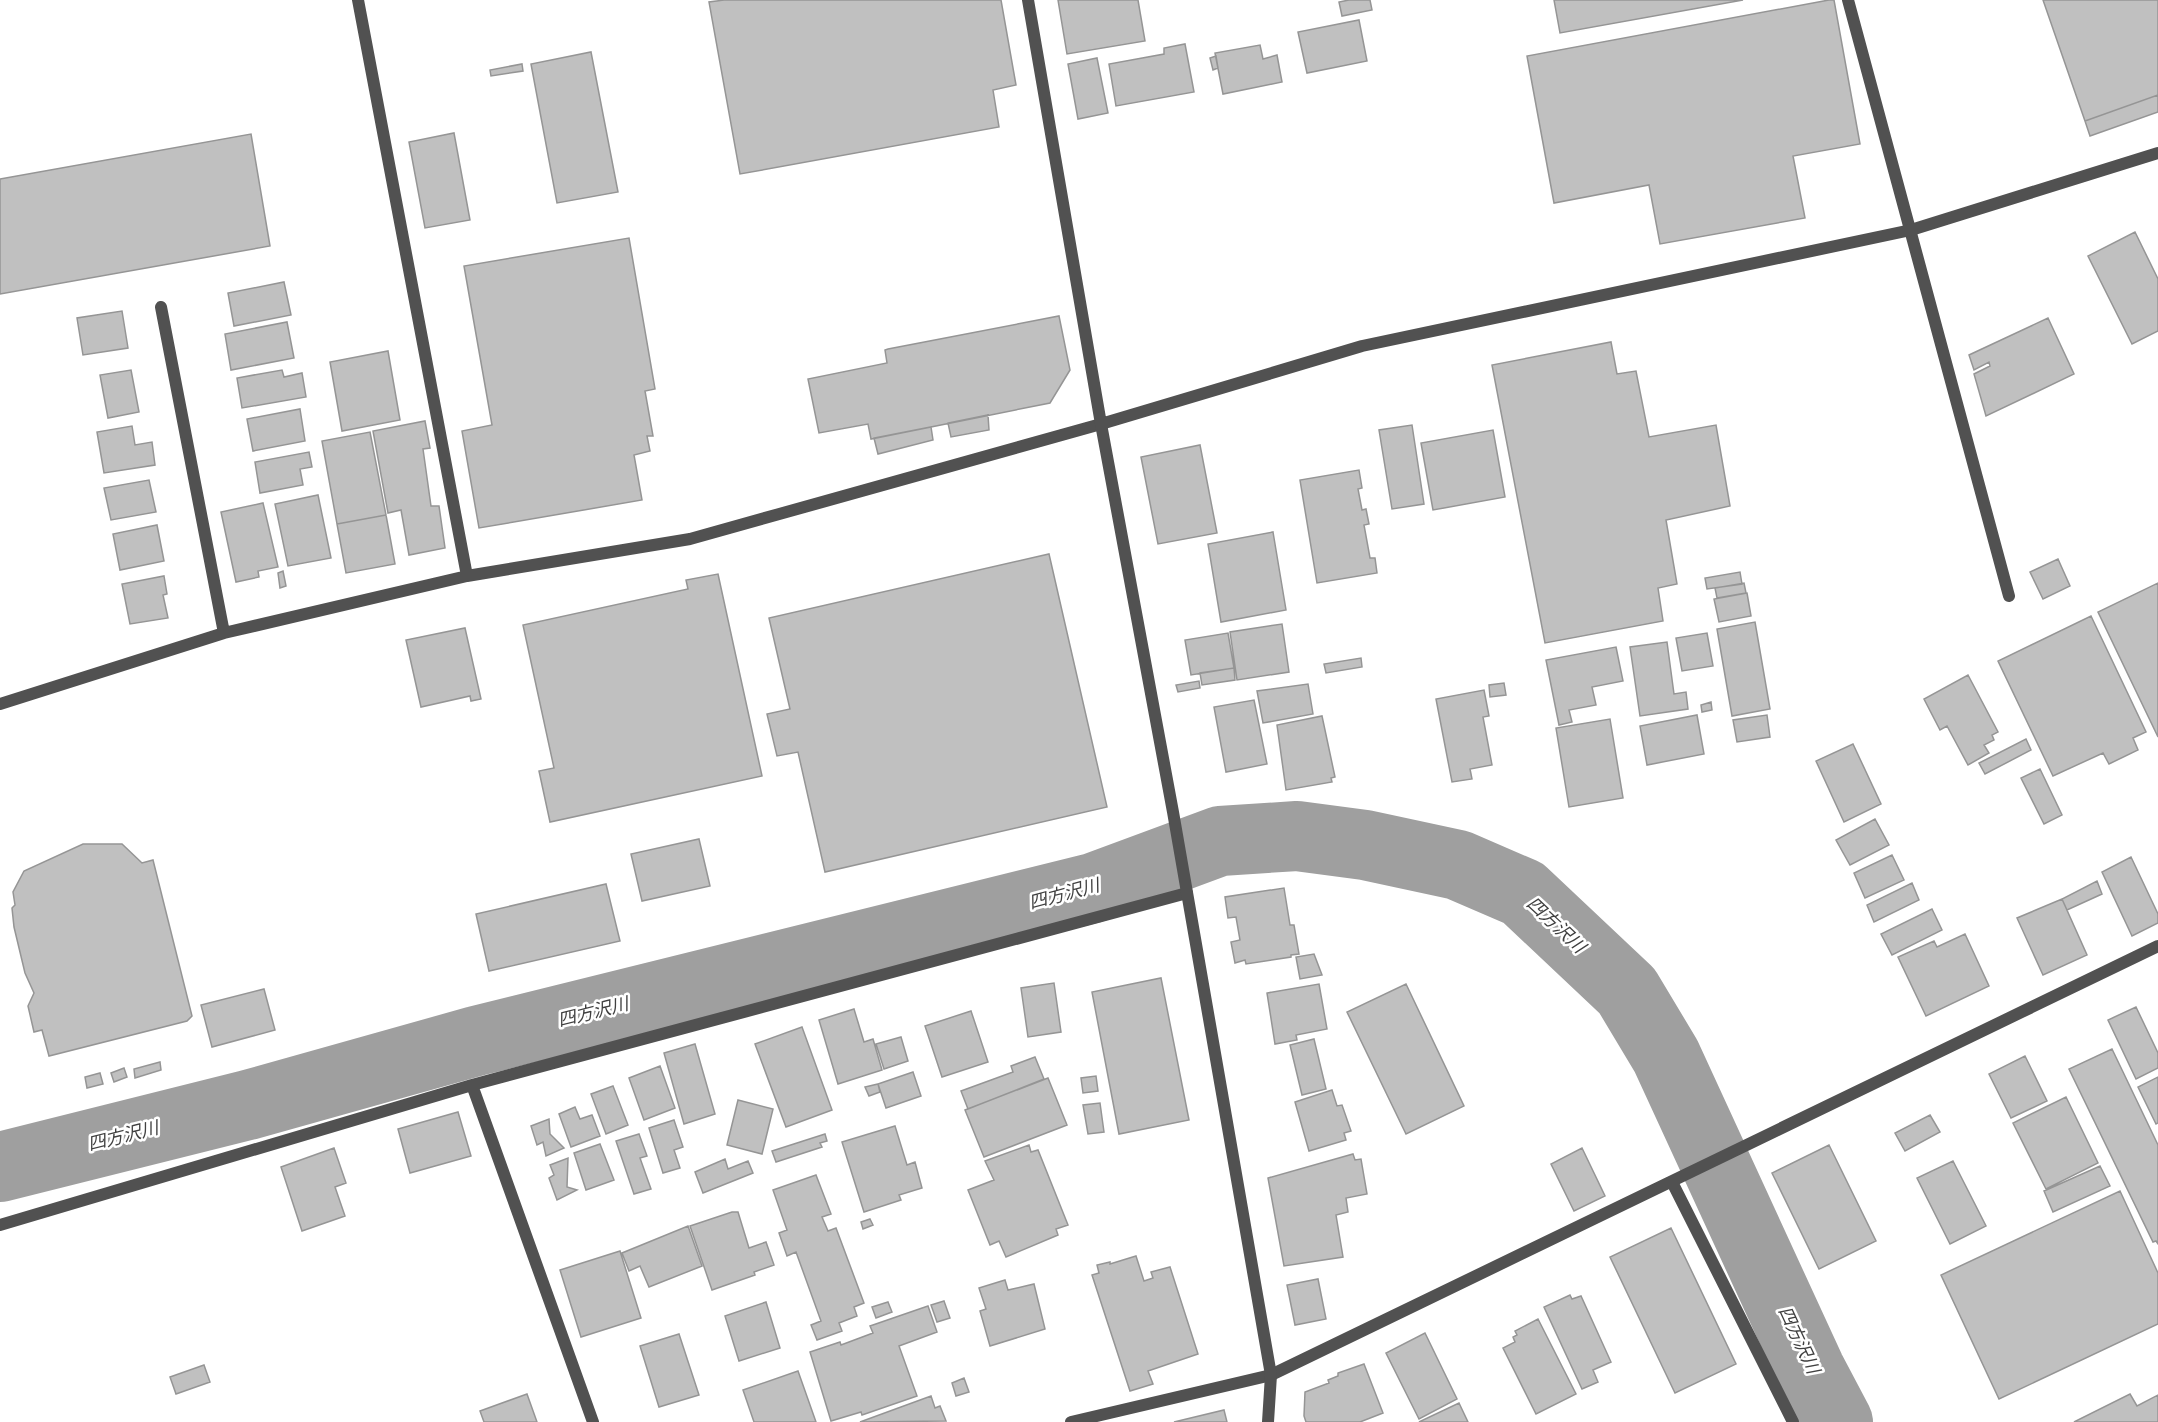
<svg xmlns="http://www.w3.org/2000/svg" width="2158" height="1422" font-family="Signika,'Noto Sans JP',sans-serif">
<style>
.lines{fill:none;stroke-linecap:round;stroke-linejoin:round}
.river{stroke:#9f9f9f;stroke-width:70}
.building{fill:#c0c0c0;stroke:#959595;stroke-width:1.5}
.minor{stroke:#515151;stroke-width:12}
.tertiary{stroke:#515151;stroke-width:12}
.labels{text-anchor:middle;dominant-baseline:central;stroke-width:5;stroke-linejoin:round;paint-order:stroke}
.water-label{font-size:18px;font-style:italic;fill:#404040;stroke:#fff}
</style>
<rect width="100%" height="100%" fill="#fff"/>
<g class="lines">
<path class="river" d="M0 1167 248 1105 476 1041 1093 888 1220 841 1297 836 1365 845 1458 865 1523 893 1627 991 1666 1056 1810 1369 1838 1422"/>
</g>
<path class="building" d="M724 0H1001L1016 85 993 90 999 127 740 174 709 2Z
M1058 0H1138L1145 41 1067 54Z
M1349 0H1370L1372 10 1342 16 1339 2Z
M1554 0H1743L1560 33Z
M1829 0H1834L1860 144 1793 156 1805 218 1660 244 1649 185 1554 203 1527 56Z
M2043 0H2158V95L2085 121Z
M1359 20 1367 61 1307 73 1298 32Z
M1185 44 1194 92 1116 106 1109 64 1164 54V48Z
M1260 45 1263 59 1277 55 1282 82 1223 94 1215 53Z
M591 52 618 192 557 203 531 64Z
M1216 56 1218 68 1213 70 1210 58Z
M1097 58 1108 113 1078 119 1068 64Z
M522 64 523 71 491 76 490 70Z
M2158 95V112L2090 136 2085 121Z
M454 133 470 220 425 228 409 142Z
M251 134 270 246 0 294V179Z
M2135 232 2158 279V331L2132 344 2088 256Z
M629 238 655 389 645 391 653 436H647L650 451 634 455 642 500 479 528 462 431 492 425 464 266Z
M284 282 291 315 234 326 228 293Z
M122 311 128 348 83 355 77 318Z
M1059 316 1070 370 1050 403 871 439 868 424 819 433 808 379 887 363 885 350 888 349Z
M2048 318 2074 374 1986 416 1974 374 1990 366 1989 362 1974 370 1969 355Z
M287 322 294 358 231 370 225 334Z
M1611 342 1617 374 1636 371 1649 437 1716 425 1730 506 1666 520 1677 584 1658 588 1663 621 1545 643 1492 365Z
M388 351 400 420 342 431 330 362Z
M131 370 139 412 108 418 100 375Z
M282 370 284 377 302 373 306 397 242 408 237 378Z
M300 409 305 441 253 451 247 419Z
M988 415 989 430 951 437 948 423Z
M425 421 430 448 423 449 431 506H439L445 548 409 555 401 510 388 513 373 431Z
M1412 425 1424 504 1392 509 1379 430Z
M132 426 135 445 152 442 155 465 104 473 97 432Z
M931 427 933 440 878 454 874 438Z
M1493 430 1505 497 1433 510 1421 443Z
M370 432 386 515 337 524 322 441Z
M1200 445 1217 533 1158 544 1141 457Z
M309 452 312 467 300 469 303 485 260 493 255 462Z
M1359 470 1362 488 1358 489 1362 510 1366 509 1369 524 1364 525 1370 558H1375L1377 573 1317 583 1300 480Z
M149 480 156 512 111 520 104 488Z
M318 495 331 558 288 566 275 504Z
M263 503 278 567 258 571 259 577 236 582 221 512Z
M386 515 395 564 346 573 337 524Z
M157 525 164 561 120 570 113 534Z
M1273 532 1286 610 1221 622 1208 544Z
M1049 554 1107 807 825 872 798 752 777 756 767 714 790 709 769 618Z
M2058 559 2070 586 2043 599 2030 572Z
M283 571 286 586 280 588 278 573Z
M1740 572 1742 584 1707 589 1705 578Z
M718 574 762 776 550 822 539 771 554 768 523 625 688 589 686 580Z
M164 576 167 594 163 595 168 618 130 624 122 584Z
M1744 583 1746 593 1717 598 1715 588Z
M2158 583V737L2098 612Z
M1747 593 1751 616 1719 622 1714 599Z
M2091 616 2146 732 2133 738 2138 750 2109 764 2103 753 2053 776 1998 661Z
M1755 622 1770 709 1732 716 1717 629Z
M1282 624 1289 672 1237 680 1230 632Z
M465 628 481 699 471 701 470 696 421 707 406 640Z
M1228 633 1234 668 1191 675 1185 640Z
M1707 633 1713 666 1682 671 1676 638Z
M1667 642 1674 694 1686 692 1688 709 1640 716 1630 647Z
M1616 647 1623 681 1592 687 1596 705 1569 710 1572 722 1559 725 1546 660Z
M1361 658 1362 667 1326 673 1324 664Z
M1234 668 1235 680 1202 685 1200 673Z
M1968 675 1998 732 1992 735 1994 740 1984 745 1989 753 1968 765 1947 726 1940 730 1924 699Z
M1199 681 1200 688 1178 692 1176 685Z
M1504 683 1506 695 1490 697 1489 685Z
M1308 684 1313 714 1263 723 1257 691Z
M1484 690 1489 716 1483 717 1492 765 1470 769 1472 779 1452 782 1436 699Z
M1254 700 1267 764 1226 772 1214 707Z
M1711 702 1712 710 1702 712 1701 705Z
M1697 715 1704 754 1647 765 1640 726Z
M1767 715 1770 737 1737 742 1733 720Z
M1322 716 1335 777 1331 778 1332 782 1286 790 1277 725Z
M1610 719 1623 798 1569 807 1556 728Z
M2026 739 2031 750 1985 774 1979 763Z
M1853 744 1881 804 1844 822 1816 761Z
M2040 769 2062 815 2044 824 2021 778Z
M1875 819 1889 845 1850 865 1836 840Z
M699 839 710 886 642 901 631 854Z
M83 844H122L142 863 153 860 192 1016 187 1021 49 1056 42 1030 34 1032 28 1006 34 993 25 973 14 927 12 908 15 905 13 892 24 871Z
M1892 855 1904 880 1865 898 1854 873Z
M2131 857 2158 914V923L2132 936 2102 872Z
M2097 881 2102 894 2067 910 2062 899Z
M1912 883 1919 900 1874 922 1867 905Z
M606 884 620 941 489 971 476 914Z
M1284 888 1290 925H1294L1299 954 1291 955V957L1246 964 1245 960 1235 963 1231 942 1240 940 1236 917 1228 918 1225 897Z
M2062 899 2087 955 2043 975 2017 918Z
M1932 909 1942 930 1892 955 1881 934Z
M1965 934 1989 986 1926 1016 1898 957 1934 941 1937 947Z
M1314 954 1322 975 1300 979 1296 957Z
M1161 978 1189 1120 1119 1134 1092 992Z
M1054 983 1061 1032 1028 1037 1021 988Z
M1319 984 1327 1029 1296 1035 1297 1040 1275 1044 1267 993Z
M1406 984 1464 1106 1406 1134 1347 1012Z
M264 989 275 1030 212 1047 201 1005Z
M2136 1007 2158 1053V1068L2136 1079 2108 1020Z
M854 1009 864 1042 873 1039 882 1070 838 1084 819 1020Z
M971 1011 988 1062 942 1077 925 1026Z
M802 1027 832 1110 786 1127 755 1044Z
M901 1037 908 1061 884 1069 876 1044Z
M1314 1039 1326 1089 1302 1095 1290 1045Z
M695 1044 715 1114 684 1124 664 1053Z
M2112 1049 2158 1145V1244L2156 1241 2153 1242 2069 1069Z
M2025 1056 2047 1101 2011 1118 1989 1074Z
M1035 1057 1044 1079 968 1109 961 1091 1013 1072 1011 1066Z
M160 1062 161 1070 135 1078 134 1069Z
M660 1066 675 1108 644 1120 629 1078Z
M124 1068 127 1077 114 1082 111 1073Z
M913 1072 921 1096 886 1108 878 1084Z
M100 1073 103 1084 87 1088 85 1077Z
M1096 1076 1098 1091 1083 1093 1081 1078Z
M2158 1077V1123L2156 1124 2138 1087Z
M1048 1078 1067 1125 984 1157 965 1110Z
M878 1084 880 1092 869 1096 865 1087Z
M613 1086 628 1125 606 1134 591 1094Z
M1332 1090 1337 1106 1342 1105 1351 1131 1344 1133 1346 1140 1309 1151 1295 1102Z
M2066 1097 2098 1163 2046 1189 2013 1123Z
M738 1100 773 1109 762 1154 727 1145Z
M1100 1103 1104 1132 1088 1134 1083 1105Z
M575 1107 580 1119 592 1115 600 1136 571 1147 559 1114Z
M458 1112 471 1156 410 1173 398 1129Z
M1930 1115 1940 1132 1905 1151 1895 1133Z
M549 1119 550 1134 564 1148 546 1156 543 1142 537 1145 531 1126Z
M674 1120 683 1147 674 1150 680 1168 663 1173 649 1128Z
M895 1126 907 1165 915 1162 922 1188 899 1195 901 1200 864 1212 842 1142Z
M639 1134 647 1156 640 1158 651 1189 634 1194 616 1141Z
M825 1134 827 1141 820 1143 822 1147 776 1162 772 1151Z
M600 1144 614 1180 586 1190 574 1153Z
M1029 1145 1031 1152 1038 1150 1068 1225 1056 1229 1058 1235 1006 1257 999 1241 990 1245 968 1190 994 1180 985 1161Z
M1829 1145 1876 1241 1819 1269 1772 1173Z
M334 1148 346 1183 335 1187 345 1216 302 1231 281 1167Z
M1582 1148 1605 1196 1574 1211 1551 1164Z
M1353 1154 1355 1160 1361 1159 1367 1194 1346 1198 1348 1212 1336 1215 1343 1257 1284 1266 1268 1178Z
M568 1158 567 1187 577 1190 557 1200 549 1178 554 1175 550 1165Z
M725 1159 728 1169 748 1161 753 1173 703 1193 695 1172Z
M1953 1161 1986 1226 1950 1244 1917 1178Z
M2100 1166 2110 1186 2053 1212 2044 1191Z
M816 1175 831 1214 822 1217 828 1231 836 1228 864 1303 854 1307 857 1316 839 1323 842 1331 817 1340 811 1325 821 1321 796 1252 787 1256 779 1233 787 1230 773 1190Z
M2120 1191 2158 1273V1324L1999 1399 1941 1275Z
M732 1212H738L749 1248 766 1242 774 1265 754 1272 755 1275 712 1290 690 1226Z
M870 1219 873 1225 863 1229 861 1222Z
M688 1226 702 1266 649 1287 640 1266 629 1271 622 1253Z
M1671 1228 1736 1364 1675 1393 1610 1257Z
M620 1251 641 1318 581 1337 560 1270Z
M1136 1256 1144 1281 1153 1278 1151 1272 1170 1267 1198 1354 1148 1371 1153 1384 1130 1391 1092 1275 1099 1273 1097 1265 1110 1262V1264Z
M1318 1279 1326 1319 1295 1325 1287 1285Z
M1005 1280 1008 1290 1034 1284 1045 1329 990 1346 980 1311 986 1309 979 1288Z
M1570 1295 1572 1299 1581 1296 1611 1362 1593 1370 1598 1382 1582 1389 1544 1307Z
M944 1301 950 1318 937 1322 931 1305Z
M766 1302 780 1348 739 1361 725 1316Z
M888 1302 892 1312 876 1318 872 1307Z
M928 1306 937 1332 899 1346 917 1396 862 1415 861 1412 831 1421 810 1352 840 1342 841 1345 873 1333 870 1326Z
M1538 1319 1576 1394 1536 1414 1503 1348 1515 1342 1513 1337 1517 1335 1515 1331Z
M1425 1333 1457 1399 1419 1419 1386 1353Z
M679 1334 699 1395 659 1407 640 1346Z
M1364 1364 1383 1413 1360 1422H1306L1304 1416 1305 1392 1329 1383 1328 1380 1338 1376V1373Z
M204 1365 210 1382 176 1394 170 1377Z
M798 1371 816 1422H754L743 1390Z
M964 1378 969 1392 956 1396 952 1383Z
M527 1394 537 1422H484L480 1411Z
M2130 1394 2137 1406 2158 1395V1422H2074Z
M931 1396 935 1408 940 1406 946 1421 860 1422Z
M1459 1403 1468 1422H1419Z
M1224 1410 1227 1422H1174Z"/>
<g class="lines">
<path class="minor" d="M358 0 467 576
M1848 0 2009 596
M161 307 224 633
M0 704 224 633 467 576 690 539 1101 424
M472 1085 593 1422
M1672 1182 1793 1422
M0 1225 472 1085 1187 893
M1071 1422 1271 1375 2158 946"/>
<path class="tertiary" d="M1028 0 1101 424 1173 812 1271 1375 1268 1422
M1101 424 1362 346 1911 230 2158 153"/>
</g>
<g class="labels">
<g class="water-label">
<text transform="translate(1064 894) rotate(-15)">四方沢川</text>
<text transform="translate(1556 925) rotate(43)">四方沢川</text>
<text transform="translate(593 1012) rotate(-14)">四方沢川</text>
<text transform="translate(123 1136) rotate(-14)">四方沢川</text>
<text transform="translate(1799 1340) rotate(65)">四方沢川</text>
</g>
</g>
</svg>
